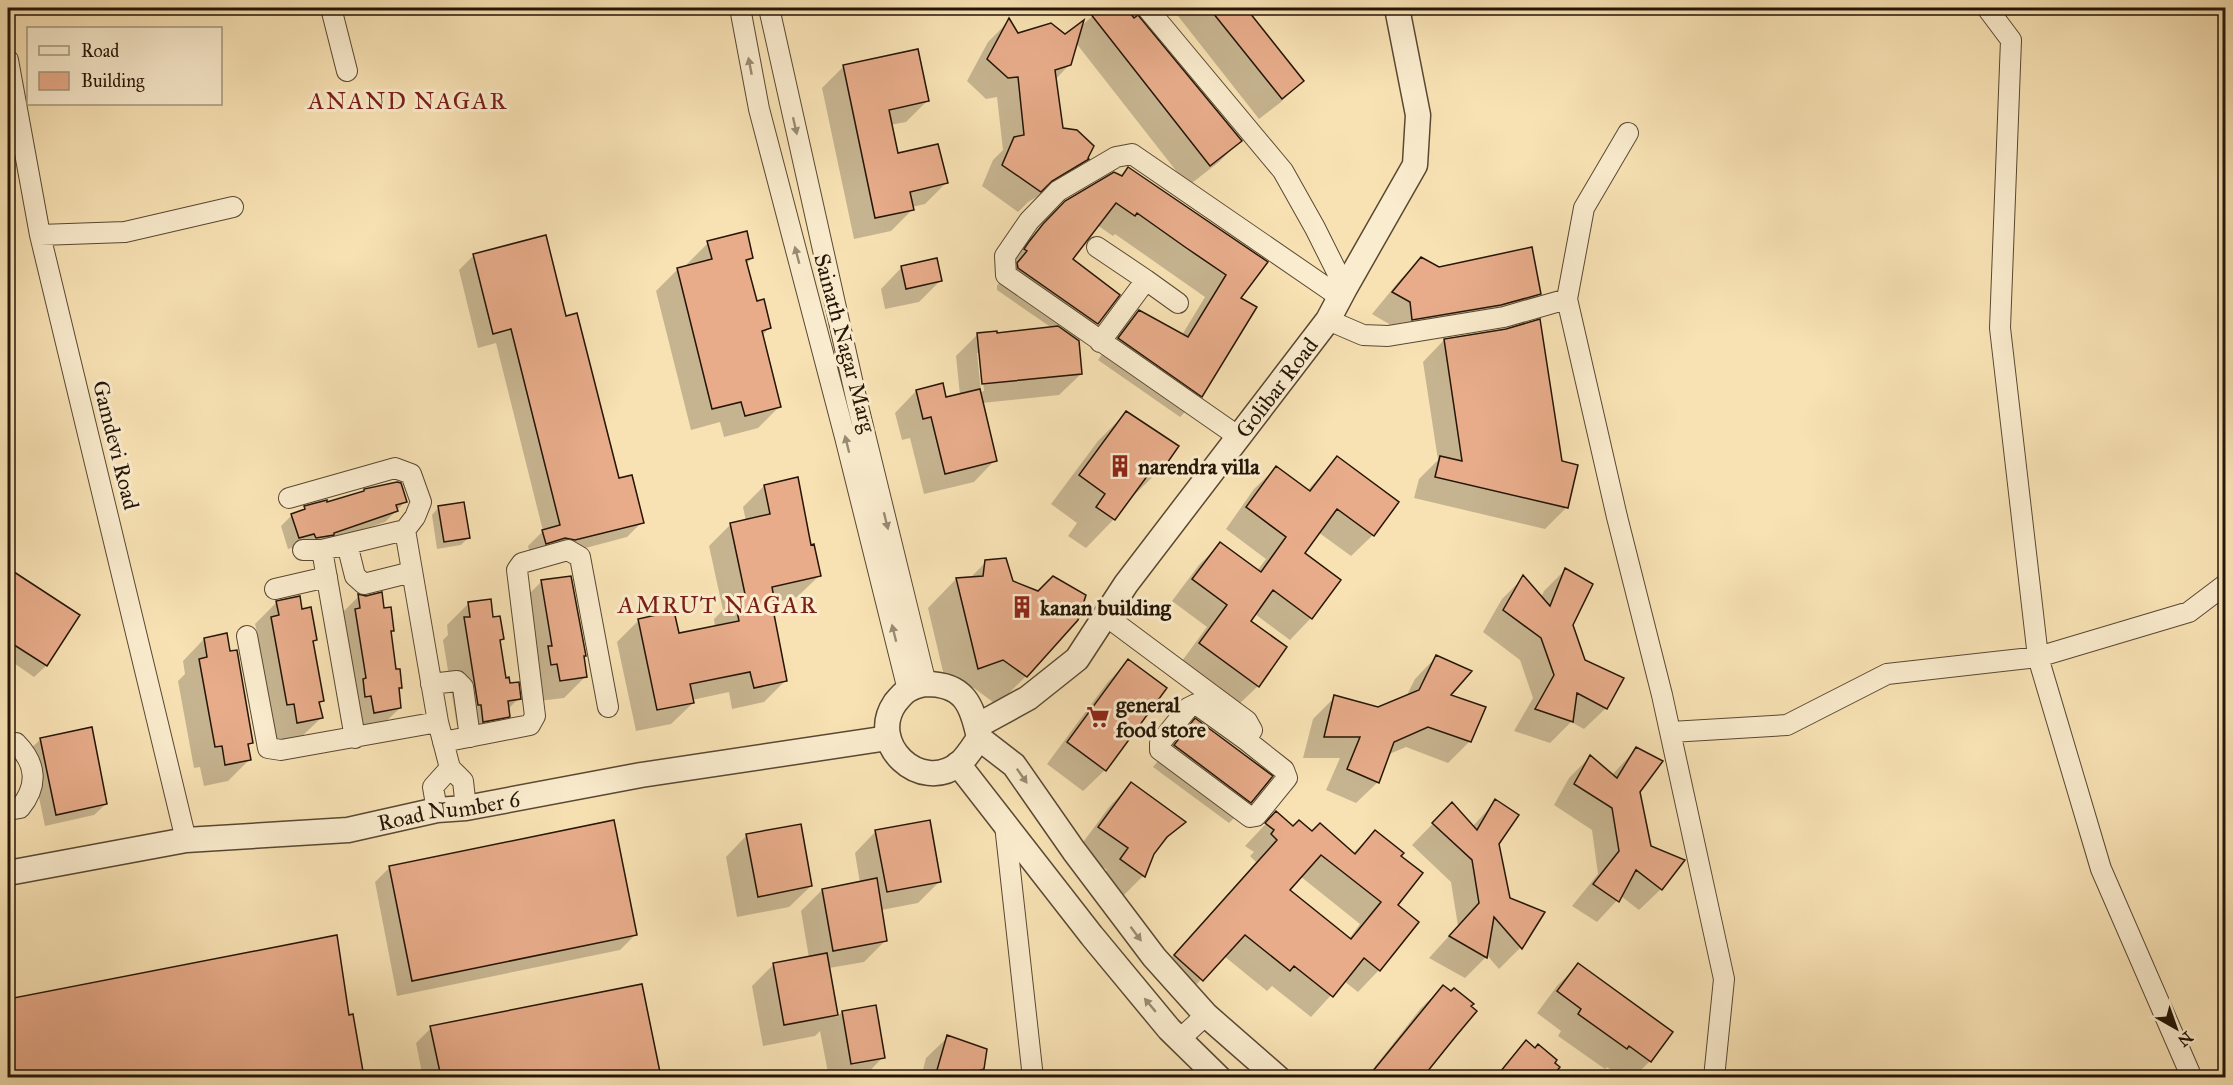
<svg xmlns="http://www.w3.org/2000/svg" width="2233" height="1085" font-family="'IM FELL Great Primer',serif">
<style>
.shadow{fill:#0003;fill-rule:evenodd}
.building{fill:#e8ac8a;stroke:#241506;stroke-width:1.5;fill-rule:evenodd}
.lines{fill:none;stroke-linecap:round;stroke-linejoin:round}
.minor-casing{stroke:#594832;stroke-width:22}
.tertiary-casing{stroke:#594832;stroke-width:27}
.minor{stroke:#faecce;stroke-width:20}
.tertiary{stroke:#faecce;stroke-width:24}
.oneway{fill:#9a8b74}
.labels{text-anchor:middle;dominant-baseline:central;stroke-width:6;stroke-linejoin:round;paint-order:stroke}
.street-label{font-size:22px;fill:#241506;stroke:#faecce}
.poi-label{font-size:22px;font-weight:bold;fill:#241506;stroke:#faecce;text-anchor:start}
.neighbourhood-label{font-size:24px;letter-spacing:1.5px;fill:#7a1f14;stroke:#faecce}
</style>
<rect width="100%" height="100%" fill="#f8e2b4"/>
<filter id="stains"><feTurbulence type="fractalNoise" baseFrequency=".00333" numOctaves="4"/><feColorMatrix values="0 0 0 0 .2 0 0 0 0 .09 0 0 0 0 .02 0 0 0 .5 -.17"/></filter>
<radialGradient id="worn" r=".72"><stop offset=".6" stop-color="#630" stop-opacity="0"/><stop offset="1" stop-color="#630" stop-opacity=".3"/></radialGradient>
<path class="shadow" d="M1102 8H1134L1136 16 1240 141 1219 162 1188 186 1076 43 1070 64 1055 80 1061 129 1087 159 1066 180 1028 202 1018 212 982 186 993 160 1003 150 997 97 986 99 967 81 988 42 1009 21 1017 35 1065 36 1080 27Z
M1187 8H1244L1302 81 1281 102 1259 119 1178 16Z
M844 66 927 101 906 122 890 125 896 154 946 183 925 204 912 207V210L891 231 854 239 822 88Z
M1114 174 1266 263 1239 299 1201 396 1180 417 1098 360 1117 333 1139 312 1182 335 1205 297 1115 234 1113 236 1097 225 1071 260 1118 295 1097 323 1078 342 1081 374 1059 395 982 403 995 460 974 482 924 494 910 438 902 440 895 413 916 391 945 399 960 395 956 356 978 334H996L1052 328 997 290V286L1022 247 1066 202ZM977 353H980L984 391 981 392Z
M708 243 752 258 746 264 755 303 769 328 762 336 780 406 758 428 724 437 720 422 691 430 656 291 677 270 687 267V264Z
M474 255 565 318 618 480 642 522 627 537 559 555 531 558 528 546 543 531 496 343 478 348 459 270Z
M1421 259 1438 268 1539 294 1518 315 1391 340 1389 324 1372 314 1400 280Z
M902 267 940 281 919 302 885 309 881 289Z
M1444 340 1560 462 1577 466 1566 508 1545 529 1414 498 1419 479 1438 460 1423 362Z
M1126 413 1162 468 1133 496 1132 495 1114 519 1086 548 1068 536 1077 523 1051 504 1098 441Z
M1337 458 1373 535 1351 556 1318 532 1303 553 1339 580 1311 618 1290 640 1255 614 1249 621 1258 686 1236 707 1179 665 1207 627 1172 601 1199 565 1220 544 1257 571 1266 559 1226 529 1254 489 1276 468 1307 491Z
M764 486 810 547 819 576 797 597 773 603 774 608 772 611 786 680 764 702 732 709 729 692 692 700 693 703 671 724 636 731 617 642 639 620 678 635 715 627 714 619 723 610 709 546 731 524 746 521 743 507Z
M405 502 385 522 325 542 303 544 288 549 281 526 292 515 300 512 305 507 326 504Z
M439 507 468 538 461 545 437 549 432 515Z
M986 562 1012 583 1076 619 1026 676 997 705 974 688 949 697 928 608 956 579H969Z
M1565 570 1572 625 1583 661 1606 708 1584 729 1571 722 1550 743 1514 731 1533 698 1520 660 1483 632 1502 599 1523 578 1541 598 1544 591Z
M14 574 78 615 46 666 34 677 8 659V580Z
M542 581 585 656 583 657 586 676 564 698 538 701 520 603Z
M359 596 383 610 393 630 390 633 395 670 401 687 397 691 400 708 378 729 352 733 338 617Z
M277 602 301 611 315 640 312 643 323 700 318 705 321 718 299 739 276 744 250 640 257 632 255 624Z
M468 604 502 639 499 642 504 680 519 698 508 709 509 716 487 738 457 726 443 640 448 635 447 625Z
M204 639 229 653 251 742 247 747 249 760 228 781 204 786 200 767 194 768 178 681 185 674 183 661Z
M1436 657 1448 696 1470 741 1448 763 1406 747 1387 755 1378 782 1356 803 1326 790 1340 758H1303L1313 719 1335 697 1378 708 1406 697 1415 679Z
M1128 661 1105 770 1083 791 1047 764 1107 683Z
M1195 720 1250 802 1229 823 1153 767 1174 742Z
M41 739 106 804 94 815 45 826 29 750Z
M1636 749 1638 792 1650 847 1683 861 1661 889 1639 910 1621 896 1597 922 1572 906 1598 874 1592 830 1554 805 1569 778 1590 757 1612 775Z
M1131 784 1183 822 1153 853 1143 876 1122 897 1100 881 1107 870 1078 849 1110 806Z
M1496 801 1497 844 1509 899 1542 913 1520 948 1499 969 1486 954V957L1465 978 1429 958 1458 926 1451 882 1412 845 1452 804 1472 827Z
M1276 813 1293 828 1312 833 1352 854 1375 832 1399 856 1396 905 1379 970 1358 992 1344 981 1311 1017 1272 986 1267 991 1224 956 1180 1001 1154 977 1256 862 1250 856 1254 852 1245 846ZM1300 876 1360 924 1349 939 1287 890Z
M876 831 939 882 918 903 881 910 886 940 864 962 829 968 837 1017 842 1012 883 1057 863 1078H829L820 1031 815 1036 763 1046 752 986 774 964 809 958 801 911 822 890 860 883 855 853Z
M747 835 811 886 789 907 737 917 726 857Z
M390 867 635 935 620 950 397 996 375 882Z
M336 937 348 1017 351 1016 363 1078H8V1001Z
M1578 965 1650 1061 1633 1078H1622L1607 1067 1605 1069 1558 1036 1561 1031 1537 1013 1557 986Z
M641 985 659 1078H423L416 1043 431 1028Z
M1443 987 1475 1011 1421 1078H1366L1421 1008Z
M948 1037 983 1068 973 1078H921L926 1058Z
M1526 1042 1558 1067 1550 1078H1494Z"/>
<path class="building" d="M1086 8H1126L1134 18 1138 15 1242 141 1210 166Z
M1209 8H1246L1304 81 1282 99Z
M1009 18 1018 33 1051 23 1065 34 1084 20 1071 65 1055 70 1063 128 1077 130 1094 146 1088 158 1089 159 1052 181 1041 192 1002 165 1014 137 1024 135 1018 77 1008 78 987 59Z
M918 49 929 101 889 110 898 153 938 144 948 183 910 192 914 210 875 218 843 65Z
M1128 167 1268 262 1241 298 1257 307 1202 397 1118 338 1139 310 1188 337 1226 275 1185 247 1137 213 1135 216 1116 203 1073 259 1120 295 1098 324 1018 268 1017 263 1027 251 1024 249 1028 243 1043 224 1065 201 1114 172 1122 176Z
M747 231 753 258 746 260 757 301 764 299 771 328 762 331 781 407 745 416 741 402 712 409 677 268 712 259 707 241Z
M546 235 566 316 577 313 619 478 632 475 644 523 575 540 565 538 546 544 542 530 560 525 511 329 493 334 473 254Z
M1532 247 1541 294 1501 305 1412 320 1410 302 1392 292 1421 257 1439 267Z
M937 258 942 281 906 289 901 266Z
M1540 319 1562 461 1578 465 1568 508 1435 477 1440 456 1462 461 1444 339 1506 329Z
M1058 326 1079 341 1082 374 982 384 977 333 997 331V333Z
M943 383 946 397 980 389 997 461 945 474 931 417 923 419 916 390Z
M1126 411 1179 446 1163 469 1156 464 1115 520 1096 507 1105 494 1079 475Z
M1337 456 1399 502 1374 536 1337 509 1305 553 1341 580 1312 619 1273 590 1251 621 1287 647 1259 687 1199 643 1227 605 1192 579 1220 542 1261 572 1286 537 1246 507 1276 466 1310 491Z
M798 477 811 545 814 544 821 576 772 587 776 609H773L787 681 754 688 750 672 690 684 694 703 657 710 638 619 674 611 679 633 739 621 734 596 745 594 730 523 770 514 764 485Z
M397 482 401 483 407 502 396 505 398 511 334 533V535L316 538 314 534 299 538 291 514 305 509 304 506 327 500V502L364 491V489Z
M464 502 470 538 444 542 438 506Z
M1006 558 1013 581 1038 591 1053 576 1086 595 1078 620 1027 677 1003 660 978 669 956 578 983 576 985 560Z
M8 568 80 615 47 666 8 641Z
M1565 568 1593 584 1573 625 1585 660 1624 678 1607 709 1577 693 1573 722 1535 709 1554 675 1541 638 1503 610 1523 575 1550 606Z
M571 576 586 656H584L587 677 560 681 557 664 551 665 548 646H552L541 580Z
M382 592 384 608 391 607 394 631H391L396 669H400L402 688H399L401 708 374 713 371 696 365 697 363 679 366 678 355 609 360 608 358 594 366 596Z
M300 596 302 609 311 607 317 640 313 641 324 701 319 702 323 718 297 723 294 704 287 705 271 617 279 615 276 601Z
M491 599 493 617 500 616 504 639 500 640 506 678 509 677 510 683 519 682 521 699 508 701 510 717 483 722 481 705H478L464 617H470L468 602Z
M227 633 230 651 237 650 253 743 248 744 251 760 225 765 222 746 215 747 199 659 207 657 204 638Z
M1436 655 1472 671 1451 695 1486 707 1471 742 1428 727 1394 742 1379 783 1347 769 1360 737H1324L1334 695 1378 707 1419 690Z
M1128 659 1167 688 1106 771 1067 742Z
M1195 718 1273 776 1251 803 1174 745Z
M92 727 107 804 56 815 40 738Z
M1636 747 1663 761 1640 792 1651 846 1685 860 1662 890 1636 870 1619 902 1593 884 1619 851 1612 808 1574 784 1590 755 1617 778Z
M1131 782 1186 822 1167 837 1154 854 1145 877 1120 859 1128 848 1098 827Z
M1495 799 1519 815 1499 844 1510 898 1545 912 1522 949 1494 917 1487 958 1449 936 1479 903 1472 860 1432 823 1452 802 1477 830Z
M1276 811 1293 826 1299 820 1312 831 1320 823 1355 854 1375 830 1404 853 1401 856 1423 873 1398 905 1419 922 1380 971 1364 958 1333 997 1294 966 1290 971 1245 935 1203 981 1174 955 1277 840 1271 834 1274 830 1265 823ZM1321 855 1381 902 1351 939 1290 890Z
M614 820 637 935 412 981 389 866Z
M930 820 941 882 887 892 875 830Z
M801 824 812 886 758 897 746 834Z
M877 878 887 941 833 951 822 889Z
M337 935 349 1015 353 1014 364 1077H8V999Z
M827 953 838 1015 784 1025 773 963Z
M1578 963 1673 1032 1651 1062 1629 1046 1627 1049 1578 1014 1581 1009 1557 991Z
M642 984 661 1077H441L430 1026Z
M1443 985 1451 991 1454 988 1474 1004 1471 1006 1477 1011 1456 1036 1423 1077H1368Z
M876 1005 885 1058 851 1064 842 1011Z
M947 1035 987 1049 984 1069 961 1077H935Z
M1526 1040 1535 1048 1538 1044 1557 1060 1555 1063 1560 1067 1552 1077H1496Z"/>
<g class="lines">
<g class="minor-casing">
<path id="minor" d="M331 8 347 71
M740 8 759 109 845 437 908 690
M769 8 857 402 926 684
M1147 8 1283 171 1315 228 1345 288
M1987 8 2011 40 2000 328 2038 657 2101 869 2192 1078
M8 60 40 235 186 840
M1628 133 1584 208 1567 299 1617 517 1662 695 1724 979 1714 1078
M40 235 125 232 233 207
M1097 247 1146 280
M1328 320 1363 335 1388 336 1504 317 1567 299
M1100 342 1146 280 1178 303
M1239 437 1006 275 1005 256 1029 221 1058 191 1116 157 1132 154 1340 297
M289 498 395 468 411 474 421 502 415 517 405 530 438 722 450 768 463 781 466 808
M347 544 355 576 364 584 412 572
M303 550H322L405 530
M322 550 355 738
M275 589 327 577
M1106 616 1247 721 1252 730 1246 740 1284 770 1287 778 1256 816 1250 817 1160 750V743L1188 708 1196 704 1246 740
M247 636 268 748 281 750 438 722
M431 684 457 681 463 687 470 737
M1671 732 1787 725 1887 674 2038 657 2189 612 2226 584
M443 742 530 725 535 716 517 570 522 563 568 550 580 557 608 707
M8 743H16C37 764 38 786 20 808L8 810
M437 810 433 787 450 768
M1005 825 1033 1078
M1180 1039 1206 1015"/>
</g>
<g class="tertiary-casing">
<g id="tertiary">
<path d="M926 684C964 684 972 704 979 738 973 747 967 757 959 764 920 794 867 744 895 703 899 698 903 693 908 690 913 687 920 685 926 684Z"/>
<path id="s1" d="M977 726 1028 698 1077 659 1126 584 1328 320 1345 288 1415 165 1418 115 1397 8"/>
<path d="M979 738 1014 765 1074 851 1154 957 1206 1015 1278 1078"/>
<path d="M958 764 1092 936 1169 1029 1219 1078"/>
<path id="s2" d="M8 873 186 840 348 830 437 810 466 808 641 775 888 738"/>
</g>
</g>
<use href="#minor" class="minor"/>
<use href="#tertiary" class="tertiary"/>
</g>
<defs><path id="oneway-solid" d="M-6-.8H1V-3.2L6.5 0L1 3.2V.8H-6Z" transform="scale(1.5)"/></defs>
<g class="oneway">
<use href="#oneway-solid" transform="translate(750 66) rotate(-101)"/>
<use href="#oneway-solid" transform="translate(795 126) rotate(77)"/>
<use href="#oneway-solid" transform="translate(797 255) rotate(-105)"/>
<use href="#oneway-solid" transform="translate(847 444) rotate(-104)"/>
<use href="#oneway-solid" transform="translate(886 521) rotate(76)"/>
<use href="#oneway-solid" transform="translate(894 633) rotate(-104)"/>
<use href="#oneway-solid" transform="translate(1022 776) rotate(55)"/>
<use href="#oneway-solid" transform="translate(1136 934) rotate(53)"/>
<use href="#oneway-solid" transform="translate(1150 1005) rotate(-130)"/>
</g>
<defs>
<g id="building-bare" transform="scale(1.8)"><path d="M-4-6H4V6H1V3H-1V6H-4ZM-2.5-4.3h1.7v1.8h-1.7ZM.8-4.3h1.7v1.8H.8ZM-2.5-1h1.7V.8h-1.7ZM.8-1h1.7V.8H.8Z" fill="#8f2418" stroke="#faecce" stroke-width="2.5" paint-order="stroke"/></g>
<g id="supermarket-bare" transform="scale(1.8)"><path d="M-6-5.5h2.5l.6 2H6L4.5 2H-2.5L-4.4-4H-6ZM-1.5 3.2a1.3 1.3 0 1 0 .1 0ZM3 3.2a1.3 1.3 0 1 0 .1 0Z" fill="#8f2418" stroke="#faecce" stroke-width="2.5" paint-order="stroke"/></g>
</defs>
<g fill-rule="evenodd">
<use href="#building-bare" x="1120" y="466"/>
<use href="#building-bare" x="1022" y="607"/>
<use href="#supermarket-bare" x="1098" y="717"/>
</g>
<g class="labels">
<g class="street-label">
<text transform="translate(845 343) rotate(75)">Sainath Nagar Marg</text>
<text stroke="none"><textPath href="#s1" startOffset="458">Golibar Road</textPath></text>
<text transform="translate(116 445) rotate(76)">Gamdevi Road</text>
<text stroke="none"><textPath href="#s2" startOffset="446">Road Number 6</textPath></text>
</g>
<g class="poi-label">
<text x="1138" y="466">narendra villa</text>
<text x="1040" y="607">kanan building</text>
<text x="1116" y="704">general<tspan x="1116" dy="25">food store</tspan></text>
</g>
<g class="neighbourhood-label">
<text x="408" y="101">ANAND NAGAR</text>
<text x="718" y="605">AMRUT NAGAR</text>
</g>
</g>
<rect width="2233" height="1085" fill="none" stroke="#f8e2b4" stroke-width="30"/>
<rect x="9" y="9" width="2215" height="1067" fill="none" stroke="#241506" stroke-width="3"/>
<rect x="15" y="15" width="2203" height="1055" fill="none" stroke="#241506" stroke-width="1.5"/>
<rect x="27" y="27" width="195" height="78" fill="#faecce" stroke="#a4967e" stroke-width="1.5"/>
<rect x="39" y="46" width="30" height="9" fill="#faecce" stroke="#a4967e" stroke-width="1.5"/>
<text x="81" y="57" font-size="18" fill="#241506">Road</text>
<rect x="39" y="72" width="30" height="18" fill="#e8ac8a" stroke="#a4967e" stroke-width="1.5"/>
<text x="81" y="87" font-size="18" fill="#241506">Building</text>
<g transform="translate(2176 1028) rotate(140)" stroke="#faecce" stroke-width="4.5" paint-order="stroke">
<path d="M0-4.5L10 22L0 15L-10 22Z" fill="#241506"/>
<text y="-9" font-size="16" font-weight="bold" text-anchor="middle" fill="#241506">N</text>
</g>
<rect width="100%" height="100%" filter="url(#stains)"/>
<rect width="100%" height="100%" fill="url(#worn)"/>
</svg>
